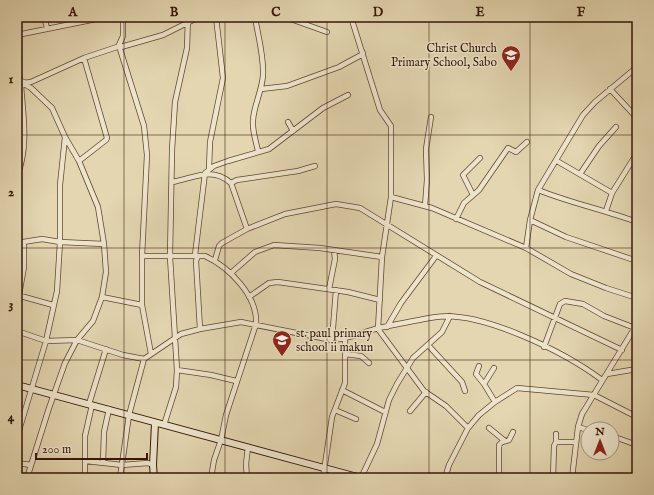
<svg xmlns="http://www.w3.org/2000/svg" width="654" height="495" font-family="'IM FELL English',serif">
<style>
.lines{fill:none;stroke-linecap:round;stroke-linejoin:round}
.street-casing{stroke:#604631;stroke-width:6}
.secondary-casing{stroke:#351606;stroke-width:8}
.street{stroke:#ede4cc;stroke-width:4.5}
.secondary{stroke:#ede4cc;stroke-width:6}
.grid{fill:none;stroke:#351606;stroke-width:1;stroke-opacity:0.55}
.labels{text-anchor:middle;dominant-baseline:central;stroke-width:3;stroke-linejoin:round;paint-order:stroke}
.poi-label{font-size:12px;fill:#351606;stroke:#ede4cc;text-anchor:end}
.neatline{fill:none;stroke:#351606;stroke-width:1.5}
.grid-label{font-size:13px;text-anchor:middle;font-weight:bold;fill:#351606}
</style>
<rect width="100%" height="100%" fill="#e3d6b1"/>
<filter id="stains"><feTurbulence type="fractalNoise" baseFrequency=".005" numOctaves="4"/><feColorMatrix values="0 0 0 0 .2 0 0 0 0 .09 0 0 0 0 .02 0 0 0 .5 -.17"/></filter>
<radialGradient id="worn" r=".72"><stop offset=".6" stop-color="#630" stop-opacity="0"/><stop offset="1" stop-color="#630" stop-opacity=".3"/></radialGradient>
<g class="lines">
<g class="street-casing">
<path id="street" d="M44 17 47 28
M255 17C258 36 264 56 263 75 262 91 254 105 253 120 252 131 256 141 258 151
M285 17 327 32
M351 17 380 110 391 126V197L382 257 378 329 424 391 446 406 468 428
M17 35 106 17
M119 45 123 36V17
M121 47 163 35 199 17
M120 49 144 126 147 155 142 256V305L151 354
M17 72 21 81
M24 83 31 82 84 58 117 47
M24 84 31 88 52 108 65 137 79 161 98 207 104 244 106 272 102 297 93 321 77 340 65 363 49 408 27 478
M261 89 287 86 339 67 363 54 362 51
M610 89 637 118
M17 94 20 85
M288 122 293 131
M79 161 106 140 107 138 84 58
M557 161 612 193
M209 169 210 142 223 78 216 17
M580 174 599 146 616 127
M17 176C29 147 23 115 21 85L19 83 21 81 24 82 23 85
M172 182C194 178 212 166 231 183L237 180 298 171 315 166
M231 183 247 229
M538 190C571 203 604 210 637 222
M473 195 463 175 480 158
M391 197 432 208 526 248 571 274 606 288 637 298
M425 206 427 180 426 149 431 117
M606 211 612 193 637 153
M456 219 464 203 479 190 508 148 516 152 527 142
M530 220 566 237 637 261
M17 243 42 239 60 242 104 244
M526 248 530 220 538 190 583 115 595 102 637 67
M195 255 205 173 214 166 228 161 269 149 323 108 348 95
M142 256H205C229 267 258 296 256 324L226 415 221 440 214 460 211 478
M198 256 196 261 200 329
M215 260 219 246 222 243 247 229 285 214 336 204 360 208 480 282 622 350
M231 273 255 252 274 245 320 248 382 257
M329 289 335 259 334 250
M17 295 53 305
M19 295 24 267V243
M102 297 142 305
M249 297 269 283 278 282 348 292 380 300
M387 327 401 303 436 256
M17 331 46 341 77 340 123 355 144 359 181 334 200 329 241 322 332 340C349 339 363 332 379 328 398 324 417 320 436 317 481 310 566 353 602 380
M332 340 336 290
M428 345 462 382 465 391
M544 347 560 304 565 301 583 304 604 316 635 328
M345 354 361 356 369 363
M479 366 476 374 484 384
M494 368 484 384 495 402
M177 370 211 375 236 381
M607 374 637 369
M342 390 385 412
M89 404 106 349
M335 410 356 419
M410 411 426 392
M164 425 176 387 177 370 170 257 172 150 175 102 187 48 188 17
M578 427 588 430
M489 428 505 441
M556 434V442H576
M612 436 637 445
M17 437 46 341 57 291 60 242V185L65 137
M86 461 122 465 148 463 153 465
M17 463 31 465
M103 463 104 432 109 409
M85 478V436L92 405
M120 478 129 415 144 359
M247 478 246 464 248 447
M323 478 332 417 345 383V339
M361 478 377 444 389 400 397 384 413 358 442 332 450 316
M445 478 449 465 468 428 479 415 495 402 517 388 594 395 637 417
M499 478V445L502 442 509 440 513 432
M553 478 554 446 556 442
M572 478 578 427 582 414 637 324"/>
</g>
<g class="secondary-casing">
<path id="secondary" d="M17 385 361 478
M154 478 153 465 155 423"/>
</g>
<use href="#street" class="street"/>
<use href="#secondary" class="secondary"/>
</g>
<path class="grid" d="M124 17V478M225 17V478M327 17V478M429 17V478M530 17V478M17 135H637M17 248H637M17 360H637"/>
<defs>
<g id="school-pin" transform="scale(1)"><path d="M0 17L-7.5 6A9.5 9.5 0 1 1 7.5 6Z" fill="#8f2418" stroke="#ede4cc"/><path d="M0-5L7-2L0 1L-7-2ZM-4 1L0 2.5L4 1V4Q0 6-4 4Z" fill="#fff"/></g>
</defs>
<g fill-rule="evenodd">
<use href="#school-pin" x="511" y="55"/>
<use href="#school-pin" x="282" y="340"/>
</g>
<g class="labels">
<g class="poi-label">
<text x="497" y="48">Christ Church<tspan x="497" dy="14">Primary School, Sabo</tspan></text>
<text x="296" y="333" text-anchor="start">st. paul primary<tspan x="296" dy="14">school ii makun</tspan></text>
</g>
</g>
<rect width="654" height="495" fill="none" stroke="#e3d6b1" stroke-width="44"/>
<g transform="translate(600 441)"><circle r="19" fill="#ede4cc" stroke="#a3927d"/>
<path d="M0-3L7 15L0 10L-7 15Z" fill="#8f2418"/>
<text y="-6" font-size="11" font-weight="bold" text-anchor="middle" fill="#351606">N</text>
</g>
<path d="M36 453v6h111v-6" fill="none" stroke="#351606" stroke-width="2"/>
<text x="42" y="453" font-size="12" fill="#351606" stroke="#ede4cc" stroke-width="3" paint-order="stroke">200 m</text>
<rect x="22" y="22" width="610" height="451" class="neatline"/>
<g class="grid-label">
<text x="73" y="16">A</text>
<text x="174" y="16">B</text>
<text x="276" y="16">C</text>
<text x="378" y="16">D</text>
<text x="480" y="16">E</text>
<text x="581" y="16">F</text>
<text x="11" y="83">1</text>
<text x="11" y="196">2</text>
<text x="11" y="308">3</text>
<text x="11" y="421">4</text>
</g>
<rect width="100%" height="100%" filter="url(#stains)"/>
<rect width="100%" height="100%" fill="url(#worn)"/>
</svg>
